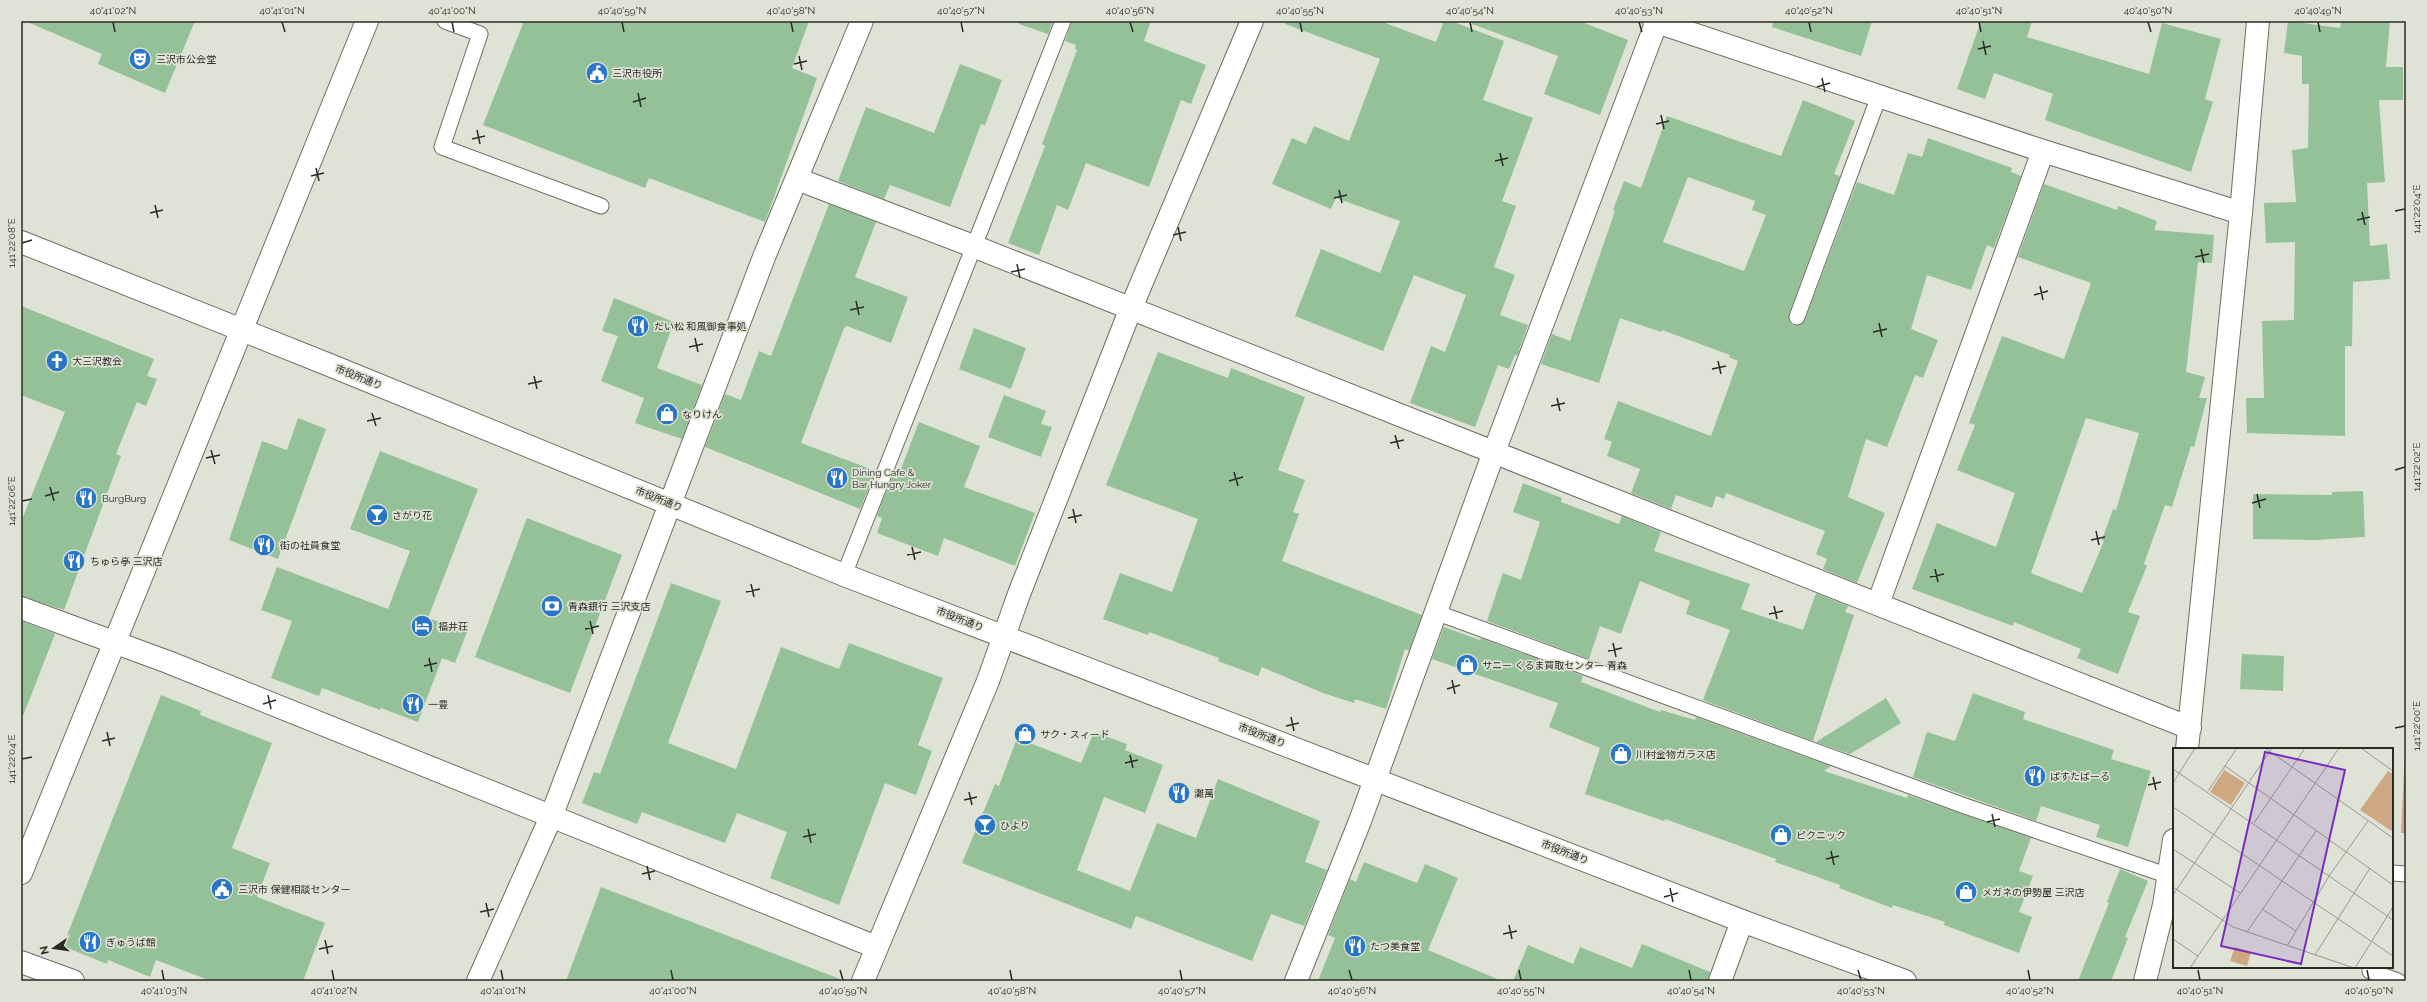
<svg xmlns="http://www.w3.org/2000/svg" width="2427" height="1002" font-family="Raleway,'Noto Sans JP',sans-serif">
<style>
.green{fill:#cda882}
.building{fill:#95c198;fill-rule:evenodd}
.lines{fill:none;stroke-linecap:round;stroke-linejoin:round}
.lane-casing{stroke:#6c6f63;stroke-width:17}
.street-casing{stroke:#6c6f63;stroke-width:24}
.secondary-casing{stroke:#6c6f63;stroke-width:24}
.lane{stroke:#fff;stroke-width:15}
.street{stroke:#fff;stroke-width:22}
.secondary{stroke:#fff;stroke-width:22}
.ticks{fill:none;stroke:#2a2b26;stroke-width:1.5}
.labels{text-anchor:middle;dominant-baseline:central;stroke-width:3.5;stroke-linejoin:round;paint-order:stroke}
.poi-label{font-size:10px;fill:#2a2b26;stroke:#dfe3d6;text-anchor:start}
.street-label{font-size:10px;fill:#2a2b26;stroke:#dfe3d6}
.inset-road{fill:none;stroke:#979990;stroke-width:1}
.view{fill:#7b2cbf;fill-opacity:0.15;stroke:#7b2cbf;stroke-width:2}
.inset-edge{fill:none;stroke:#2a2b26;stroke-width:2}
.neatline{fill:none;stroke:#2a2b26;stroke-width:1.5}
.ticks-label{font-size:10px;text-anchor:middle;fill:#2a2b26}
</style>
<rect width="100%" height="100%" fill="#dfe3d6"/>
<path class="green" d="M2406 731V833H2401Z"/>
<path class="building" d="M25 21H195L165 93 98 64 102 54Z
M524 21H809L792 68 817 78 765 222 649 178 645 188 483 125Z
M1020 21H1053L1048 34 1019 24Z
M1072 21H1151L1144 41 1206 65 1191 104 1181 100 1149 187 1086 163 1068 210 1057 205 1039 255 1008 243 1045 146 1042 144 1077 50 1075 49 1076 45 1065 41Z
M1286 21H1380L1436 42 1444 21H1451L1504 41 1483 100 1533 118 1502 201 1516 206 1494 267 1515 275 1500 315 1528 325 1517 356 1515 355 1509 369 1498 365 1475 427 1410 403 1431 346 1445 352 1466 295 1414 275 1383 351 1295 316 1321 249 1380 273 1400 221 1336 198 1331 209 1272 184 1292 138 1306 144 1314 126 1349 141 1380 59 1285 24Z
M1472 21H1579L1628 40 1600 115 1544 94 1558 56 1472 24Z
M1773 21H1872L1861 56 1772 27Z
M1981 21H2032L2027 37 2149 74 2162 23 2221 39 2205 99 2213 102 2191 172 2045 120 2053 94 1994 73 1985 99 1957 89Z
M2288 21 2340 28 2341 21H2390L2386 67H2403V100H2379L2385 182 2367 183 2370 246 2387 244 2390 279 2353 282 2352 346H2345V436L2247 433 2246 398H2264L2262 321 2294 320 2295 242 2266 243 2264 203 2296 202 2292 150 2308 148 2309 84H2302V56L2284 53Z
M960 64 1002 80 985 125 981 124 950 207 890 185 884 199 838 181 866 107 934 133Z
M1803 100 1855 121 1834 174 1840 176 1789 314 1790 322 1794 326 1802 324 1805 320 1857 182 1894 195 1908 153 1922 157 1928 138 2012 168 2011 172 2021 176 1994 248 1987 245 1971 290 1927 275 1911 329 1938 340 1923 378 1915 375 1887 447 1866 439 1848 497 1885 513 1857 583 1823 569 1827 559 1816 554 1825 531 1726 493 1724 499 1716 496 1712 508 1676 495 1671 509 1631 493 1640 469 1607 456 1612 442 1604 439 1618 401 1711 436 1738 361 1729 357 1730 355 1662 330 1661 332 1620 318 1599 383 1541 364 1552 334 1570 341 1615 211 1613 210 1624 181 1641 188 1667 116 1781 156ZM1688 177 1755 201 1752 210 1766 215 1744 271 1663 242Z
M2044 184 2117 210 2118 206 2157 221 2154 230 2214 235 2212 263 2198 262 2186 372 2205 377 2199 398H2207L2194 447 2191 446 2172 507 2165 505 2144 564 2147 566 2128 612 2140 616 2118 674 2077 658 2081 649 2014 622 2013 626 1912 589 1937 523 1996 547 2015 493 1957 470 1975 425 1969 423 2002 336 2064 359 2091 283 2018 257ZM2086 418 2139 433 2116 510 2113 509 2102 540 2104 541 2082 593 2031 573Z
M829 204 876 222 855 277 908 297 891 343 847 326 844 328 801 443 876 471 860 509 705 447 725 394 741 400 759 351 771 356Z
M614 298 674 322 657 368 702 385 682 439 635 423 644 398 601 381 618 336 602 331Z
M21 306 154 359 147 376 157 379 146 406 137 402 116 454 121 456 64 610 21 596V522L65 412 21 395Z
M974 328 1026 348 1011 389 959 369Z
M1158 352 1228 378 1231 368 1305 397 1278 470 1305 480 1293 512 1299 514 1282 561 1422 615 1409 651 1405 649 1386 709 1355 699 1354 703 1323 693 1262 667 1258 676 1218 661 1219 658 1149 632 1148 635 1103 619 1120 573 1172 592 1198 519 1106 485Z
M1004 395 1046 411 1041 424 1052 427 1041 457 988 437Z
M298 418 326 429 278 559 229 540 262 441 287 450Z
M919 422 980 446 964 487 1035 513 1015 566 944 538 938 556 877 533 882 518 877 516 892 477 897 479Z
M380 451 478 489 428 618 467 632 455 663 442 658 418 722 381 708 380 710 322 688 319 696 271 678 292 621 261 610 277 567 388 609 410 551 350 529Z
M1523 483 1562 498 1561 502 1619 524 1622 516 1661 532 1654 551 1750 584 1741 609 1803 630 1816 593 1848 606 1845 612 1854 615 1813 741 1703 700 1730 630 1686 614 1690 601 1640 581 1621 634 1600 626 1589 659 1487 621 1503 573 1521 580 1540 522 1513 512Z
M2363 491 2365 537 2315 540 2253 539V494L2332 495V492Z
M527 518 622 555 570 693 475 657Z
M671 583 721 601 668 743 736 769 781 647 839 669 849 643 943 678 918 745 932 751 916 795 885 783 839 905 770 878 787 832 737 813 725 843 642 812 637 824 582 803 594 772 600 774Z
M21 621 55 634 23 716 21 715Z
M1444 627 1480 640 1481 638 1583 676 1581 682 1660 712 1661 710 1695 720 1696 717 1831 766 1824 771 1907 798 1908 795 2031 838 2019 871 2033 876 2019 912 2032 917 2019 953 1944 925 1945 922 1893 905 1892 908 1839 888 1840 885 1775 862 1776 859 1665 819 1664 821 1585 794 1600 748 1549 727 1558 703 1432 659Z
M2242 654 2284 656 2283 691 2240 689Z
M1973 693 2025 712 2023 719 2114 750 2111 759 2151 771 2128 847 2096 837 2100 825 2041 806 2036 821 1913 777 1927 732 1955 741Z
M161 695 201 711 200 715 272 743 232 848 270 863 257 897 325 923 303 981H211L156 960 150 977 108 960 107 964 63 946Z
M1886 698 1901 723 1850 754 1816 742Z
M1094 732 1127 744 1125 750 1163 765 1145 813 1104 797 1077 870 1130 891 1157 823 1196 838 1218 779 1320 821 1305 862 1327 870 1304 926 1271 914 1252 961 1136 916 1131 929 962 863 995 784 999 786 1017 738 1081 763Z
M1364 862 1417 883 1425 864 1458 878 1428 950 1502 981H1318L1335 938 1328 935 1350 879 1356 882Z
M2120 869 2148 881 2125 937 2128 938 2111 981H2078L2109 903 2107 902Z
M601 887 840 979 839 981H566Z
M1642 944 1710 972 1708 981H1513L1528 945 1573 964 1580 947 1632 968Z"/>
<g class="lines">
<g class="lane-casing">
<path id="lane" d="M445 21 480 34 442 147 601 206
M1797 317 1879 96
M844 575 1063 21
M1435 612 1965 806 2169 876H2174
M2392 873 2406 874
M2370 967V971L2398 981"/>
</g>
<g class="street-casing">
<path id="street" d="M1654 21 2043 151 2241 213
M797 179 973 246 2190 728
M1878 604 2043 151
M21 608 168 662 876 947
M21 962 73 981
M478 981 551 817 764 257 862 21
M863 981 988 681 1019 594 1131 308 1252 21
M1296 981 1360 821 1494 452 1657 21
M1720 981 1742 921"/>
</g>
<g class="secondary-casing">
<path id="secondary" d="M21 242 332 366 844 575 1742 921 1905 981
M2187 749 2241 213 2258 21
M21 873 367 21
M2145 981 2164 905 2174 840"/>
</g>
<use href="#lane" class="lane"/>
<use href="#street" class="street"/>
<use href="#secondary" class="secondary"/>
</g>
<path class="ticks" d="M113 22 115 32M282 22 285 32M452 22 454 32M622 22 624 32M791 22 793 32M961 22 963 32M1130 22 1133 32M1300 22 1302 32M1470 22 1472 32M1639 22 1642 32M1809 22 1811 32M1979 22 1981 32M2148 22 2151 32M2318 22 2320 32M1983 41 1986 55M1978 49 1991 46M799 56 802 70M794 64 807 61M1822 78 1825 92M1817 87 1830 83M638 93 641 107M633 102 646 98M1661 115 1664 129M1656 124 1669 121M477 130 480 144M472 139 485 136M1500 153 1503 166M1495 161 1508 158M316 168 319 181M311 176 324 173M1339 190 1342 203M1334 198 1347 195M155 205 158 218M2395 211 2405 209M2362 212 2365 225M150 213 163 210M2357 220 2370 217M1178 227 1181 241M1173 235 1186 232M22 243 32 240M2201 249 2204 263M2195 257 2209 254M1017 264 1020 278M1011 272 1025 269M2040 286 2043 300M2034 295 2048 291M856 301 859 315M850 310 864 307M1879 323 1882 337M1873 332 1887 329M695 338 698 352M689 347 703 344M1718 361 1721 374M1712 369 1726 366M534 376 537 389M528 384 542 381M1557 398 1560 411M1551 406 1565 403M372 413 376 426M367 421 381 418M1395 435 1399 449M1390 443 1404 440M211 450 215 464M206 458 220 455M2395 470 2405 467M1234 472 1238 486M1229 481 1243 477M50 487 54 501M2257 494 2260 508M45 496 59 492M22 501 32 499M2252 503 2266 499M1073 509 1076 523M1068 518 1082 515M2096 531 2099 545M2091 540 2105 537M912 547 915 560M907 555 921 552M1935 569 1938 582M1930 577 1944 574M751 584 754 597M746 592 760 589M1774 606 1777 619M1769 614 1783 611M590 621 593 634M585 629 599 626M1613 643 1616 657M1608 651 1622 648M429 658 432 672M424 666 437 663M1452 680 1455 694M1447 689 1460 685M268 695 271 709M263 704 276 700M1291 717 1294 731M1286 726 1299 723M2395 728 2405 726M107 732 110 746M102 741 115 738M1130 755 1133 768M22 759 32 757M1125 763 1138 760M2153 777 2156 790M2148 785 2161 782M969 792 972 805M964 800 977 797M1992 814 1995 827M1987 822 2000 819M808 829 811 843M803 837 816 834M1831 851 1834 865M1826 859 1839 856M647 866 650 880M642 874 655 871M1670 888 1673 902M1664 897 1678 893M486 903 489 917M480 912 494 909M1509 925 1512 939M1503 934 1517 931M325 940 328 954M319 949 333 946M162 970 164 980M332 970 334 980M501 970 503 980M671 970 673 980M840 970 843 980M1010 970 1012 980M1180 970 1182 980M1349 970 1352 980M1519 970 1521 980M1689 970 1691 980M1858 970 1861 980M2028 970 2030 980M2198 970 2200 980M2367 970 2369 980"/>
<defs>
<g id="theatre-disc" transform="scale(1.15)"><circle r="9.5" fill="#2876c5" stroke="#dfe3d6"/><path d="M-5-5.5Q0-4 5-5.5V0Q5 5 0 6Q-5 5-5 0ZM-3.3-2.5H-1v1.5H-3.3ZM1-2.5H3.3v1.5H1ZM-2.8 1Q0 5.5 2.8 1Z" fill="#fff"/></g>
<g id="civic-disc" transform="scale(1.15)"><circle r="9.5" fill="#2876c5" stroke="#dfe3d6"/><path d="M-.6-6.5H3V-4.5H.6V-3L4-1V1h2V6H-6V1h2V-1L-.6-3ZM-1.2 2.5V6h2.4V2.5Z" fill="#fff"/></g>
<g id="restaurant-disc" transform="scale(1.15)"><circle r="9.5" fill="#2876c5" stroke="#dfe3d6"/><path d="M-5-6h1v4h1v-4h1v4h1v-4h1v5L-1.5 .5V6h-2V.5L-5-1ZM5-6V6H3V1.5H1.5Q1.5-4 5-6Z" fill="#fff"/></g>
<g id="church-disc" transform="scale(1.15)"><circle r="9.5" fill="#2876c5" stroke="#dfe3d6"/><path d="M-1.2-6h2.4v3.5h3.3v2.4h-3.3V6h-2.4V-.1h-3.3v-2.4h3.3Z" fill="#fff"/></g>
<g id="shop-disc" transform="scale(1.15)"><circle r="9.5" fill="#2876c5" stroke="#dfe3d6"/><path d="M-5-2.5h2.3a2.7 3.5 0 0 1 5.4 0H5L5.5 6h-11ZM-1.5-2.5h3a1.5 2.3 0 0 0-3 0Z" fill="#fff"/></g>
<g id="bar-disc" transform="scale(1.15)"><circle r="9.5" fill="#2876c5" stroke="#dfe3d6"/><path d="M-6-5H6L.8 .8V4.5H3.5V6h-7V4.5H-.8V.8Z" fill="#fff"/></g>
<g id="bank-disc" transform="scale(1.15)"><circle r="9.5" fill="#2876c5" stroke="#dfe3d6"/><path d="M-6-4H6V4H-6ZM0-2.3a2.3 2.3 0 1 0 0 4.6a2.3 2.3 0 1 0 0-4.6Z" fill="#fff"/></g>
<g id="hotel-disc" transform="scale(1.15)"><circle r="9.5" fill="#2876c5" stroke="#dfe3d6"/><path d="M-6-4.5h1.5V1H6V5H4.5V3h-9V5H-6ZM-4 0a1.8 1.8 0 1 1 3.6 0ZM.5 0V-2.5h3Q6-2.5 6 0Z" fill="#fff"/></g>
</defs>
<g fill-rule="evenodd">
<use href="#theatre-disc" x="140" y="59"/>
<use href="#civic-disc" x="597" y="73"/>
<use href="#restaurant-disc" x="638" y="326"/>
<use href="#church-disc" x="57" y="361"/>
<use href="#shop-disc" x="667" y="414"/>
<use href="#restaurant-disc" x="837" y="478"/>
<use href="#restaurant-disc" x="86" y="498"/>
<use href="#bar-disc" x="377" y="515"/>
<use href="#restaurant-disc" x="264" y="545"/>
<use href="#restaurant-disc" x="74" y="561"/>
<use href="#bank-disc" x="552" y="606"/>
<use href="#hotel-disc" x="422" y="626"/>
<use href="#shop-disc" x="1467" y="665"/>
<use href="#restaurant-disc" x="413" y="704"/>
<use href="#shop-disc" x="1025" y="734"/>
<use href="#shop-disc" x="1621" y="754"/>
<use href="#restaurant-disc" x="2035" y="776"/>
<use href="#restaurant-disc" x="1179" y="793"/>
<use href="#bar-disc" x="985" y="825"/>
<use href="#shop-disc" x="1781" y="835"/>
<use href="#civic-disc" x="222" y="889"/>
<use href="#shop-disc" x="1966" y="892"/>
<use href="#restaurant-disc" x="90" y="942"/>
<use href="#restaurant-disc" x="1355" y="946"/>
</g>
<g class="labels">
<g class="poi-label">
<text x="156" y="59">三沢市公会堂</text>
<text x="612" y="73">三沢市役所</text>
<text x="654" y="326">だい松 和風御食事処</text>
<text x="72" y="361">大三沢教会</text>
<text x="682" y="414">なりけん</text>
<text x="852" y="472">Dining Cafe &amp;<tspan x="852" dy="12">Bar Hungry Joker</tspan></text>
<text x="102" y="498">BurgBurg</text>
<text x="392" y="515">さがり花</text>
<text x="280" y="545">街の社員食堂</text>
<text x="90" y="561">ちゅら亭 三沢店</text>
<text x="568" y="606">青森銀行 三沢支店</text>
<text x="438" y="626">福井荘</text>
<text x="1482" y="665">サニー くるま買取センター 青森</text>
<text x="428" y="704">一豊</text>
<text x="1040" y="734">サク・スィード</text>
<text x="1636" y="754">川村金物ガラス店</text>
<text x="2050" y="776">ぱすたばーる</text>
<text x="1194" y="793">灘萬</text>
<text x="1000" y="825">ひより</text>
<text x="1796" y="835">ピクニック</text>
<text x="238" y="889">三沢市 保健相談センター</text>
<text x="1982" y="892">メガネの伊勢屋 三沢店</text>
<text x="106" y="942">ぎゅうば館</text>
<text x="1370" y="946">たつ美食堂</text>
</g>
<g class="street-label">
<text transform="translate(359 377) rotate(22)">市役所通り</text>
<text transform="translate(659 499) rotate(22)">市役所通り</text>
<text transform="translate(960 619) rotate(21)">市役所通り</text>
<text transform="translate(1262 735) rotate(21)">市役所通り</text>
<text transform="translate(1565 852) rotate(21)">市役所通り</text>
</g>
</g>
<g transform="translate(2173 748)">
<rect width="220" height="220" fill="#dfe3d6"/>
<path d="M51 22 72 35 58 57 37 44ZM215 23 220 26V84L187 62ZM62 199 78 204 74 218 57 213Z" fill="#cda882"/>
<path class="inset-road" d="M92 0 220 90M188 0 220 23M52 18 220 137M0 21 220 172M0 35 22 0M35 43 64 0M0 59 220 208M81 75 132 0M0 101 67 145M0 139 60 179 181 220M0 147 99 0M89 161 123 183M74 184 143 83M0 191 25 208M114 198 156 128 195 73M142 207 197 120M17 220 166 0M182 220 220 159"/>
<path class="view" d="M92 4 172 22 128 216 48 198Z"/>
<rect width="220" height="220" class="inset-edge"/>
</g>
<rect width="2427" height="1002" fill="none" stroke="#dfe3d6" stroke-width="44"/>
<g transform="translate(54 948) rotate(257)" stroke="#dfe3d6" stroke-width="3" paint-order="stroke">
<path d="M0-3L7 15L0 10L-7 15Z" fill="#2a2b26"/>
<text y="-6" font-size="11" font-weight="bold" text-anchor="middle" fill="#2a2b26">N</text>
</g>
<rect x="22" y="22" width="2383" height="958" class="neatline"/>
<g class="ticks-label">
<text x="113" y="14">40°41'02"N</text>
<text x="282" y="14">40°41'01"N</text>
<text x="452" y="14">40°41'00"N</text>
<text x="622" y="14">40°40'59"N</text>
<text x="791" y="14">40°40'58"N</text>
<text x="961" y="14">40°40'57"N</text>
<text x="1130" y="14">40°40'56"N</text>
<text x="1300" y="14">40°40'55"N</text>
<text x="1470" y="14">40°40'54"N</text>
<text x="1639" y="14">40°40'53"N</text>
<text x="1809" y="14">40°40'52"N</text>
<text x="1979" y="14">40°40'51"N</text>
<text x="2148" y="14">40°40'50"N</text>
<text x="2318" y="14">40°40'49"N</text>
<text transform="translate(2416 209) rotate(-90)" y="4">141°22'04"E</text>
<text transform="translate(11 243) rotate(-90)" y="4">141°22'08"E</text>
<text transform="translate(2416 467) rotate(-90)" y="4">141°22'02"E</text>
<text transform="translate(11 501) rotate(-90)" y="4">141°22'06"E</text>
<text transform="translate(2416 726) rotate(-90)" y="4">141°22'00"E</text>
<text transform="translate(11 759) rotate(-90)" y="4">141°22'04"E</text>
<text x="164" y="994">40°41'03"N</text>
<text x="334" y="994">40°41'02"N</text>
<text x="503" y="994">40°41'01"N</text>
<text x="673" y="994">40°41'00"N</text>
<text x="843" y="994">40°40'59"N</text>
<text x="1012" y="994">40°40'58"N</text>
<text x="1182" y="994">40°40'57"N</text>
<text x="1352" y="994">40°40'56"N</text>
<text x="1521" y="994">40°40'55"N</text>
<text x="1691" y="994">40°40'54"N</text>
<text x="1861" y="994">40°40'53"N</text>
<text x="2030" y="994">40°40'52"N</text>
<text x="2200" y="994">40°40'51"N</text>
<text x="2369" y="994">40°40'50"N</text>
</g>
</svg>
